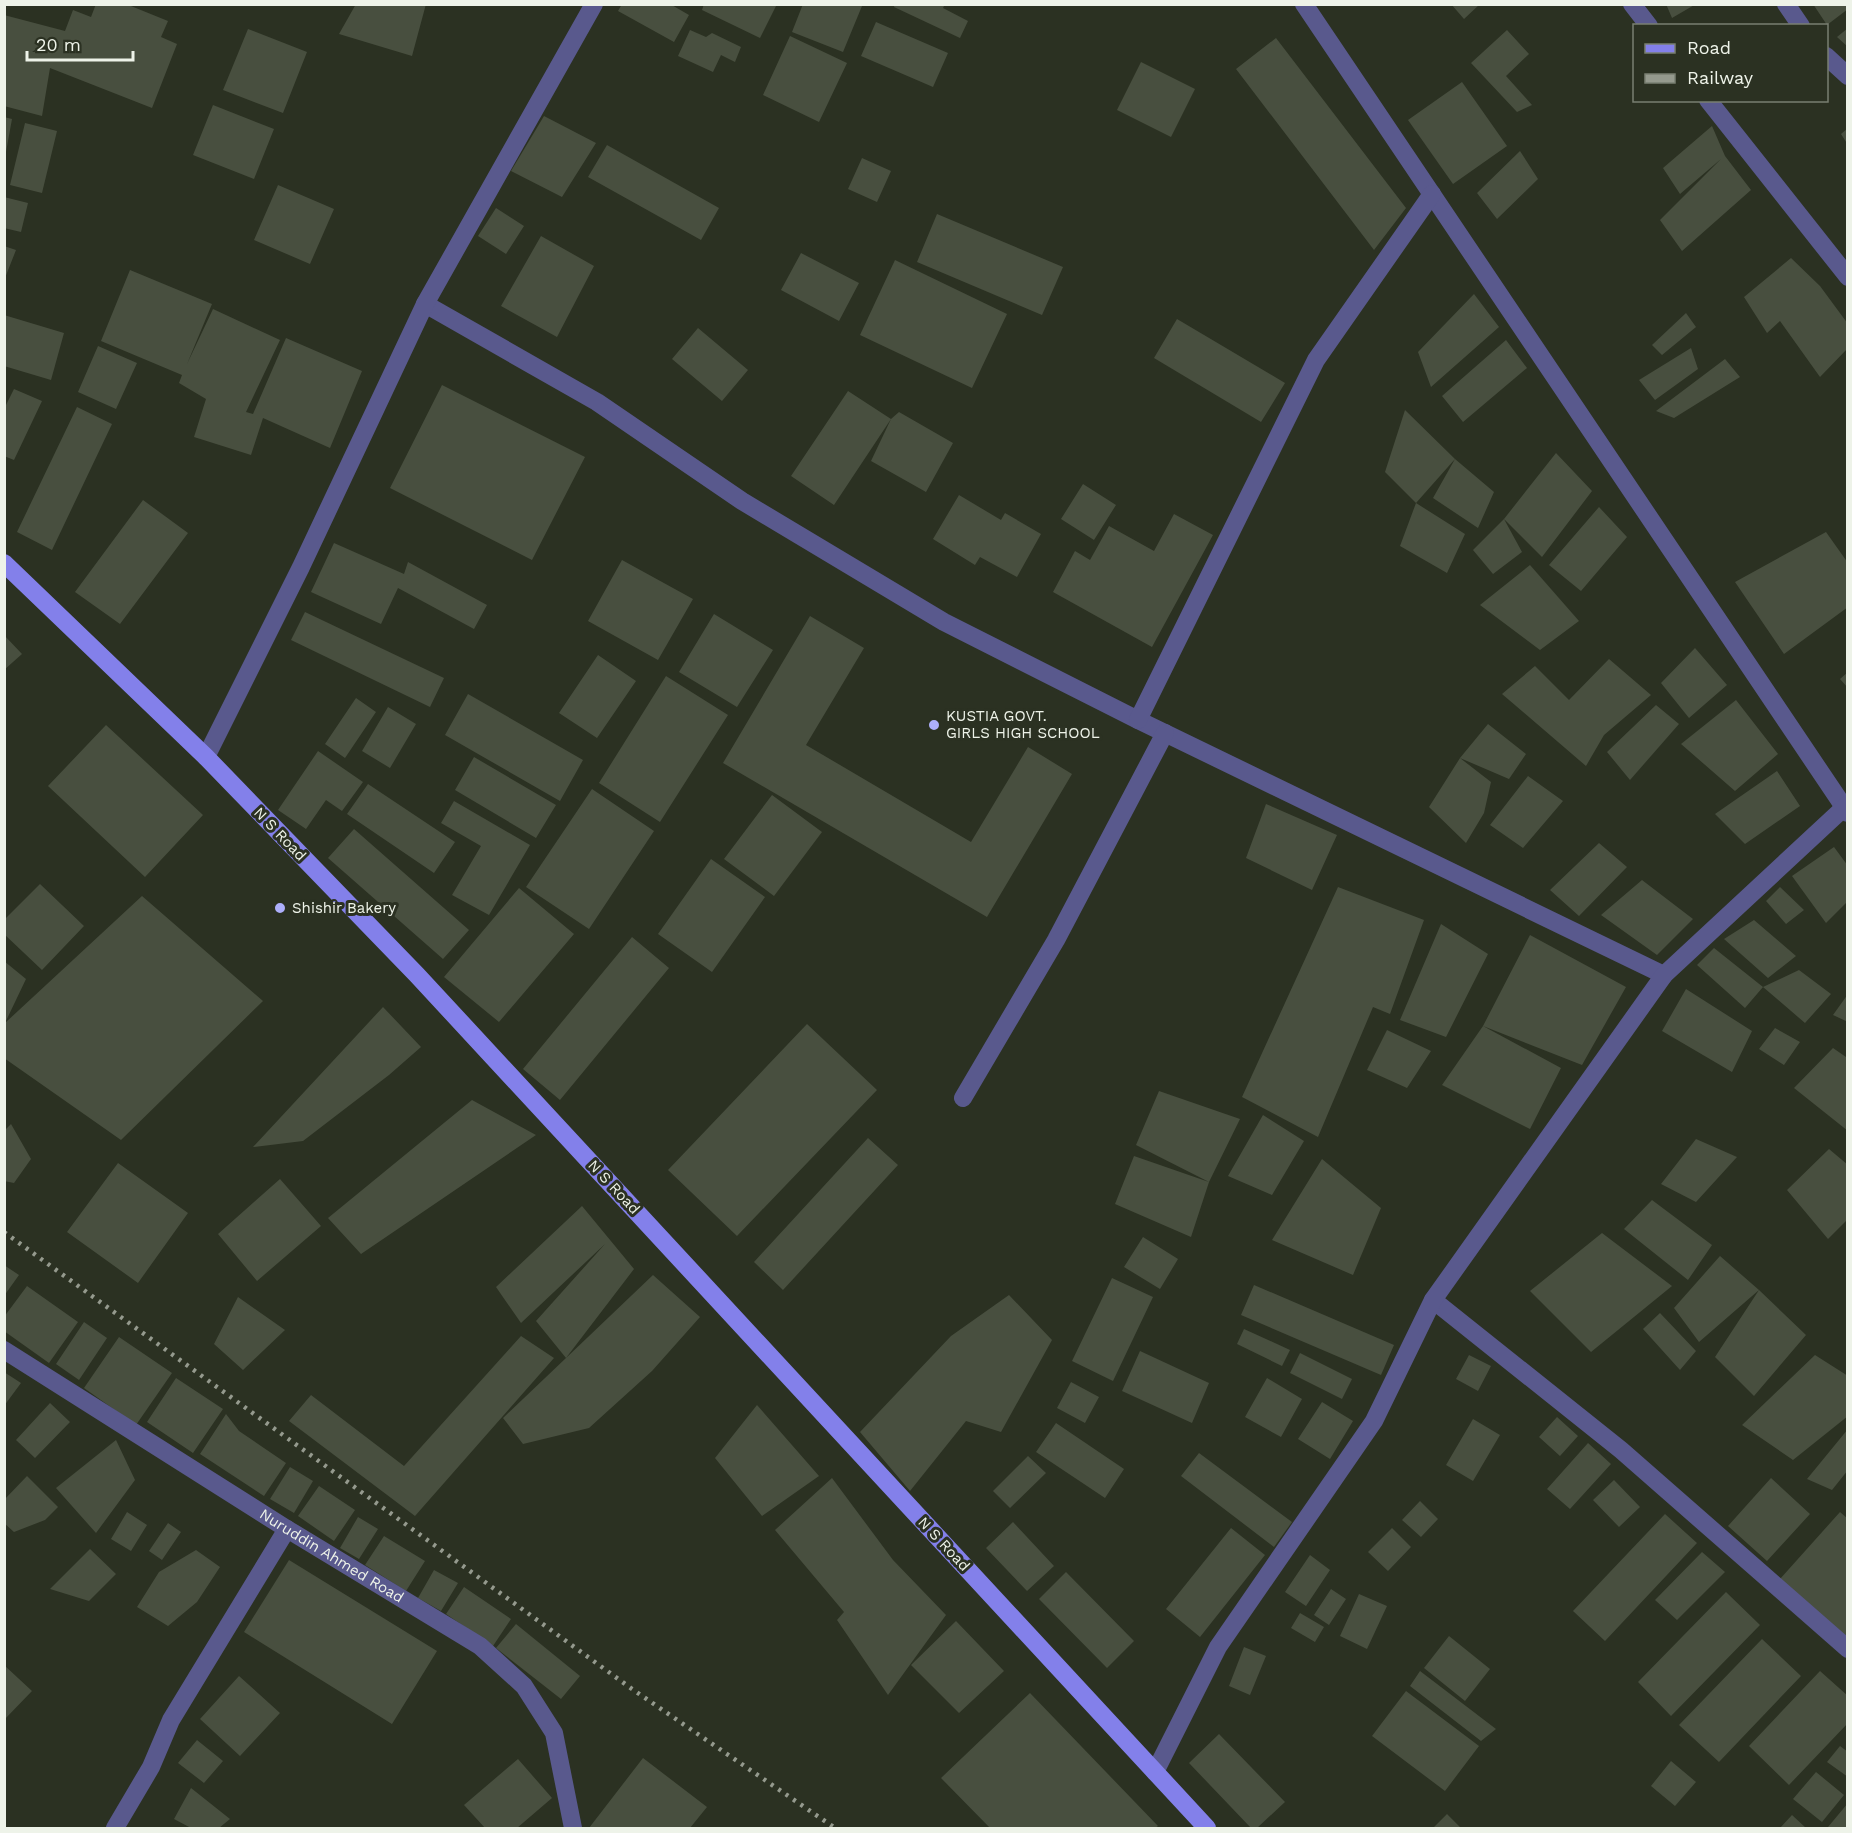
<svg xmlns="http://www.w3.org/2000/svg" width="1852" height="1833" font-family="'Work Sans',sans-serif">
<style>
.building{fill:#484f3f}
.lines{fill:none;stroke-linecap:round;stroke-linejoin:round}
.minor{stroke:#59598d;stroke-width:18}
.major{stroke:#8380ea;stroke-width:18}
.rail{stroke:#959a8e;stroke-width:4.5;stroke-dasharray:3 6;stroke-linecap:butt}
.poi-dot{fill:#adaffb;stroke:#2b3122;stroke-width:2}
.labels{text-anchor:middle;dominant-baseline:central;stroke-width:6;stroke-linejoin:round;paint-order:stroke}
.poi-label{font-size:15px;fill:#eef3e9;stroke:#2b3122;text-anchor:start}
.street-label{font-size:15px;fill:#eef3e9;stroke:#2b3122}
</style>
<rect width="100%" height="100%" fill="#2b3122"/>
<path class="building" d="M96 4H126L168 21 161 37 177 44 152 108 50 68 42 116 4 106V15L65 31 73 10 91 17Z
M356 4H426L412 56 339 34Z
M622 4H670L689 15 674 42 618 11Z
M704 4H773L776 6 760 38 702 10Z
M803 4 862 6 843 52 792 32Z
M895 4H945L943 8 968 21 960 38 894 7Z
M1451 4H1480L1464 19Z
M1666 4H1696L1672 18Z
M1813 4H1848V9L1827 25Z
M876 22 948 53 933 87 861 56Z
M1848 28V47L1837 37Z
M248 29 307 52 283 113 223 90Z
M690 30 706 37 712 33 741 47 735 62 721 55 713 72 678 56Z
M1507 30 1529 54 1506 76 1532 105 1517 112 1471 63Z
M790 36 847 63 819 122 763 95Z
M1276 38 1406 208 1374 250 1236 69Z
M1141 62 1195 89 1171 137 1117 110Z
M1462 82 1507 146 1453 184 1408 120Z
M213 105 274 129 254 179 193 155Z
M544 116 596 143 562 197 511 171Z
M4 117 12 119 6 152 4 151Z
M25 123 57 131 42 193 10 185Z
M1712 126 1725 156 1751 190 1682 251 1660 220 1721 159 1680 194 1663 168Z
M1848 128V145L1841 134Z
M607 145 719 208 701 240 588 177Z
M1520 151 1538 179 1497 219 1477 193Z
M862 158 891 171 877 202 848 189Z
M278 185 334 209 310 264 254 240Z
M4 197 28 203 21 232 4 228Z
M496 208 524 226 506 254 478 236Z
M937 214 1063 267 1042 315 917 262Z
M541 236 594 266 557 337 501 306Z
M4 246 16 250 5 278H4Z
M801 253 859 283 839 321 781 290Z
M1791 258 1820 286 1848 324V348L1820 377 1780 321 1767 333 1744 297Z
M895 260 1007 314 972 388 860 335Z
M130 270 212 304 187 364 213 309 280 340 246 412 253 414 286 338 362 371 330 448 263 418 251 455 194 437 206 399 179 383 182 375 101 341Z
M1474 294 1499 327 1431 387 1418 352Z
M1686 313 1696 327 1662 355 1652 345Z
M4 315 64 333 51 380 4 366Z
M1177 319 1285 383 1261 422 1154 358Z
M698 328 748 370 722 401 672 359Z
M1506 340 1527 368 1463 422 1442 396Z
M98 346 137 363 116 409 78 392Z
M1691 348 1698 369 1655 400 1639 380Z
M1725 359 1740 377 1674 418 1656 411Z
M442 385 585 457 532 560 390 488Z
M14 389 42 401 14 460 4 456V409Z
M848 391 891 419 834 505 791 476Z
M77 407 112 424 52 550 17 532Z
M1405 410 1455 459 1416 503 1385 472Z
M899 412 953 443 926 492 871 461 891 419Z
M1556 453 1592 491 1542 557 1504 519Z
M1455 459 1494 492 1478 528 1433 498Z
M1083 484 1116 505 1094 540 1061 519Z
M959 495 1001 520 1005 513 1041 534 1017 577 980 557 975 565 933 539Z
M143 500 188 533 120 624 75 592Z
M1416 503 1465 534 1447 573 1400 546Z
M1599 507 1627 537 1581 591 1549 565Z
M1174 514 1213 535 1152 647 1053 592 1075 551 1090 560 1109 526 1154 551Z
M1504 519 1522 552 1493 574 1473 550Z
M1826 532 1848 563V607L1784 654 1735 582Z
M334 543 404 574 408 562 487 605 474 629 398 588 381 624 311 592Z
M622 560 693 599 658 660 588 621Z
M1530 565 1579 621 1540 650 1480 605Z
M305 612 444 678 430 707 291 640Z
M714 614 773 650 737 707 679 672Z
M810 616 864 648 806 745 971 842 1028 747 1072 774 987 917 723 763Z
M4 635 22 654 4 670Z
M1695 648 1727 685 1689 718 1661 683Z
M598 655 636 681 597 738 559 713Z
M1609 659 1651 695 1604 735 1586 766 1502 694 1535 666 1569 700Z
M1848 672V688L1840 679Z
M666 676 728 715 660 822 599 783Z
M468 694 583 760 560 801 445 735Z
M356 698 376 712 345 758 325 744Z
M1736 700 1778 754 1735 791 1681 744Z
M1656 705 1679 724 1630 780 1607 752Z
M388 707 416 724 390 768 362 751Z
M1488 724 1526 754 1509 779 1460 758 1491 782 1484 813 1466 843 1429 807 1460 758Z
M106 725 203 815 145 877 48 786Z
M318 751 363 782 342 811 326 800 306 829 278 810Z
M474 757 556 805 536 838 455 790Z
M1777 771 1800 806 1745 844 1715 814Z
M1528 776 1563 801 1523 848 1490 825Z
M368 784 455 842 434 873 347 814Z
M592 789 654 831 589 929 526 887Z
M772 795 822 832 774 896 724 859Z
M454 801 530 845 489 915 452 895 481 846 441 823Z
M1266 804 1337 835 1312 890 1246 858Z
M354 829 469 930 443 959 328 858Z
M1599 843 1627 867 1579 916 1550 890Z
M1834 847 1848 866V901L1826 923 1792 876Z
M711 859 765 897 712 972 658 934Z
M1642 880 1693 919 1657 955 1601 915Z
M40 884 84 926 42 970 4 934V920Z
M1338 887 1424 920 1390 1014 1373 1007 1318 1137 1242 1097Z
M1780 887 1804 910 1786 924 1766 901Z
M519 888 574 934 499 1022 444 977Z
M142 896 263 1001 121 1140 4 1058V961L26 979 5 1023Z
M1754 920 1796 956 1768 978 1724 939Z
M1441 924 1488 954 1446 1037 1400 1020Z
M1530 935 1626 987 1582 1065 1483 1026Z
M632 937 669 968 560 1100 523 1069Z
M1714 948 1763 987 1799 970 1831 994 1805 1023 1763 987 1745 1008 1697 965Z
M1686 989 1752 1031 1732 1072 1662 1031Z
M1848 994V1022L1833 1015Z
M383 1007 421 1047 389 1075 303 1141 253 1147Z
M807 1024 877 1090 737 1236 668 1170Z
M1483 1026 1561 1068 1530 1129 1442 1085Z
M1775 1028 1800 1042 1784 1065 1759 1049Z
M1387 1030 1431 1051 1407 1088 1367 1070Z
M1833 1048 1846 1057 1848 1055V1131L1794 1088Z
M1159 1091 1240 1119 1209 1182 1191 1237 1115 1204 1134 1156 1209 1182 1136 1145Z
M472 1100 536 1135 361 1254 328 1218Z
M1263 1115 1304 1141 1272 1195 1228 1176Z
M11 1124 31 1159 14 1183 4 1181V1131Z
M868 1138 898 1165 783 1290 754 1262Z
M1696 1139 1737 1157 1696 1202 1661 1184Z
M1829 1149 1848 1165V1219L1828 1239 1787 1190Z
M1322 1159 1381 1208 1353 1275 1272 1240Z
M118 1163 188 1213 138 1283 67 1232Z
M280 1179 321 1226 257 1281 218 1234Z
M1652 1200 1712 1245 1688 1280 1624 1229Z
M582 1206 634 1269 566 1358 653 1275 700 1317 652 1371 589 1428 523 1444 503 1418 566 1358 536 1321 605 1244 521 1323 496 1287Z
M1602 1233 1672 1286 1591 1352 1530 1291Z
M1143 1237 1178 1259 1160 1289 1124 1267Z
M1720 1256 1759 1290 1806 1335 1754 1396 1715 1357 1759 1290 1699 1342 1674 1308Z
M4 1265 19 1275 4 1296Z
M1112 1278 1153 1297 1113 1381 1072 1361Z
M1254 1285 1394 1345 1381 1375 1241 1315Z
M27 1286 78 1322 49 1363 4 1331V1317Z
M1009 1295 1052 1340 1001 1432 966 1421 910 1491 860 1432 951 1336Z
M238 1297 285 1330 243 1370 214 1344Z
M1660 1313 1696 1351 1680 1370 1643 1329Z
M84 1322 107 1338 79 1380 56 1364Z
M1244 1329 1290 1350 1282 1366 1237 1344Z
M521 1336 554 1358 415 1516 289 1421 311 1395 404 1466Z
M119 1337 172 1373 136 1425 84 1388Z
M1140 1351 1209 1383 1192 1423 1122 1391Z
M1300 1353 1352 1379 1342 1399 1290 1373Z
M1469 1355 1491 1366 1478 1391 1456 1379Z
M1815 1355 1848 1376V1416L1793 1460 1742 1425Z
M4 1372 21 1383 4 1406Z
M176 1378 223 1409 193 1453 147 1422Z
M1267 1378 1302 1399 1281 1437 1245 1417Z
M1071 1382 1099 1397 1085 1423 1057 1408Z
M1322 1402 1353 1421 1330 1459 1298 1439Z
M50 1403 70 1422 35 1458 16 1440Z
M757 1405 819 1476 762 1516 715 1458Z
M226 1414 239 1431 286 1463 264 1496 200 1454Z
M1557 1417 1578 1436 1560 1456 1539 1437Z
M1473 1419 1500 1435 1473 1481 1446 1465Z
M1056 1423 1124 1469 1105 1498 1036 1452Z
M1848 1429V1470L1832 1490 1807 1479Z
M116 1440 135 1480 96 1533 56 1488Z
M1588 1443 1611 1464 1570 1509 1547 1489Z
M1199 1453 1292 1522 1274 1547 1181 1476Z
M1028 1456 1046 1473 1010 1508 993 1491Z
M290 1467 313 1481 294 1513 270 1499Z
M27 1476 58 1507 45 1520 14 1532 4 1523V1500Z
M832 1478 893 1560 946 1615 888 1695 837 1620 844 1612 775 1530Z
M1771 1478 1810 1514 1767 1561 1728 1526Z
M1614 1480 1640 1507 1619 1527 1593 1500Z
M319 1486 355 1510 334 1541 298 1516Z
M1420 1501 1438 1519 1421 1537 1402 1520Z
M127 1512 147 1525 131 1551 111 1539Z
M1840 1512 1848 1519V1640L1780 1579Z
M1665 1514 1697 1543 1605 1641 1573 1611Z
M358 1517 378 1529 359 1559 340 1548Z
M1013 1522 1054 1566 1027 1591 986 1548Z
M168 1523 181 1532 162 1560 149 1551Z
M1231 1528 1265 1555 1200 1637 1166 1609Z
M1392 1528 1411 1547 1388 1571 1368 1552Z
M384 1536 425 1561 406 1591 365 1565Z
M90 1549 116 1574 89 1601 50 1589Z
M196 1550 220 1567 197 1602 168 1626 137 1607 159 1572Z
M1702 1552 1725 1572 1677 1620 1655 1600Z
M1310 1555 1330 1570 1306 1606 1285 1592Z
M289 1560 437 1651 392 1724 244 1632Z
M434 1570 458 1583 441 1611 418 1598Z
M1066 1572 1134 1641 1107 1668 1039 1599Z
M464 1587 511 1619 493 1646 446 1614Z
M1331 1589 1346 1599 1329 1625 1314 1615Z
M1726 1592 1760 1625 1671 1716 1638 1682Z
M1359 1594 1387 1606 1367 1649 1340 1636Z
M1300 1613 1324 1627 1315 1642 1291 1628Z
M956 1621 1004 1671 959 1713 911 1665Z
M516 1624 580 1676 561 1699 496 1648Z
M1449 1636 1490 1669 1465 1701 1424 1668Z
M1762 1639 1801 1676 1719 1762 1679 1725Z
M1244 1647 1266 1656 1250 1695 1229 1686Z
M4 1665 32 1691 4 1720Z
M1420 1671 1496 1729 1481 1741 1410 1686Z
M1820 1671 1848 1696V1723L1789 1785 1749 1746Z
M239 1676 280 1713 240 1756 200 1719Z
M1406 1691 1479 1746 1445 1791 1372 1736Z
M1030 1693 1158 1826 1155 1828H990L941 1778Z
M1219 1734 1285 1802 1257 1828H1251L1189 1763Z
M197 1740 223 1761 204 1783 178 1763Z
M1840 1746 1848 1752V1777L1827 1762Z
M643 1758 707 1807 690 1828H589Z
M518 1759 552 1798 517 1828H485L464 1805Z
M1671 1761 1696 1782 1675 1806 1651 1786Z
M1816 1772 1844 1795 1822 1822 1793 1799Z
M191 1788 230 1819 219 1828H191L174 1819Z
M1848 1803V1828H1830L1828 1827Z
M1447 1814 1461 1828H1433Z
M1792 1815 1806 1828H1780Z"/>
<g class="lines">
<g class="minor">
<path d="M1304 4 1848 813"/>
<path d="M1632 4 1649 26"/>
<path d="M1786 4 1801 26"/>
<path d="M1826 56 1848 76"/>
<path d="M1708 100 1848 277"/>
<path d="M425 304 597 402 742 501 944 622 1138 720 1664 975"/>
<path d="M1138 720 1316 360 1432 194"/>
<path d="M206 757 301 567 425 304 594 4"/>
<path d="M963 1098 1056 940 1165 733"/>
<path d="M1433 1300 1621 1450 1848 1649"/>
<path id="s1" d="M4 1350 287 1529 480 1646 524 1686 554 1733 573 1828"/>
<path d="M1155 1772 1218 1647 1374 1421 1433 1300 1664 975 1848 804"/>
<path d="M115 1828 151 1767 171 1720 287 1529"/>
</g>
<path class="major" d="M4 563 206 757 417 975 1207 1828"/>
<path class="rail" d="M4 1232 632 1689 835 1828"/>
</g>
<g class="poi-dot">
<circle cx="934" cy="725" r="6"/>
<circle cx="280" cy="908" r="6"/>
</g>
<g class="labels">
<g class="poi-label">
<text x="946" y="716">KUSTIA GOVT.<tspan x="946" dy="17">GIRLS HIGH SCHOOL</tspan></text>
<text x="292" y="908">Shishir Bakery</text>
</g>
<g class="street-label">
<text transform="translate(280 834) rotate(46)">N S Road</text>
<text transform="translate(614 1187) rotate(47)">N S Road</text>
<text transform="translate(944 1544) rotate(47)">N S Road</text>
<text stroke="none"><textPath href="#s1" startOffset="387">Nuruddin Ahmed Road</textPath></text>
</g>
</g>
<rect width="1852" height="1833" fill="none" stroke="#eef3e9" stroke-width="12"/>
<rect x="1633" y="24" width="195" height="78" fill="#2b3122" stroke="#797f72" stroke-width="1.5"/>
<rect x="1645" y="44" width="30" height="9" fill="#8380ea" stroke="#797f72" stroke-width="1.5"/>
<text x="1687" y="54" font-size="18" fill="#eef3e9">Road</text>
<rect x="1645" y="74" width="30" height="9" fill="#959a8e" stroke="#797f72" stroke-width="1.5"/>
<text x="1687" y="84" font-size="18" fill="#eef3e9">Railway</text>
<path d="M27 51v9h106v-9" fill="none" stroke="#eef3e9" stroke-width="3"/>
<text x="36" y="51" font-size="18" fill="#eef3e9" stroke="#2b3122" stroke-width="4.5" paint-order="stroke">20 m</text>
</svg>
